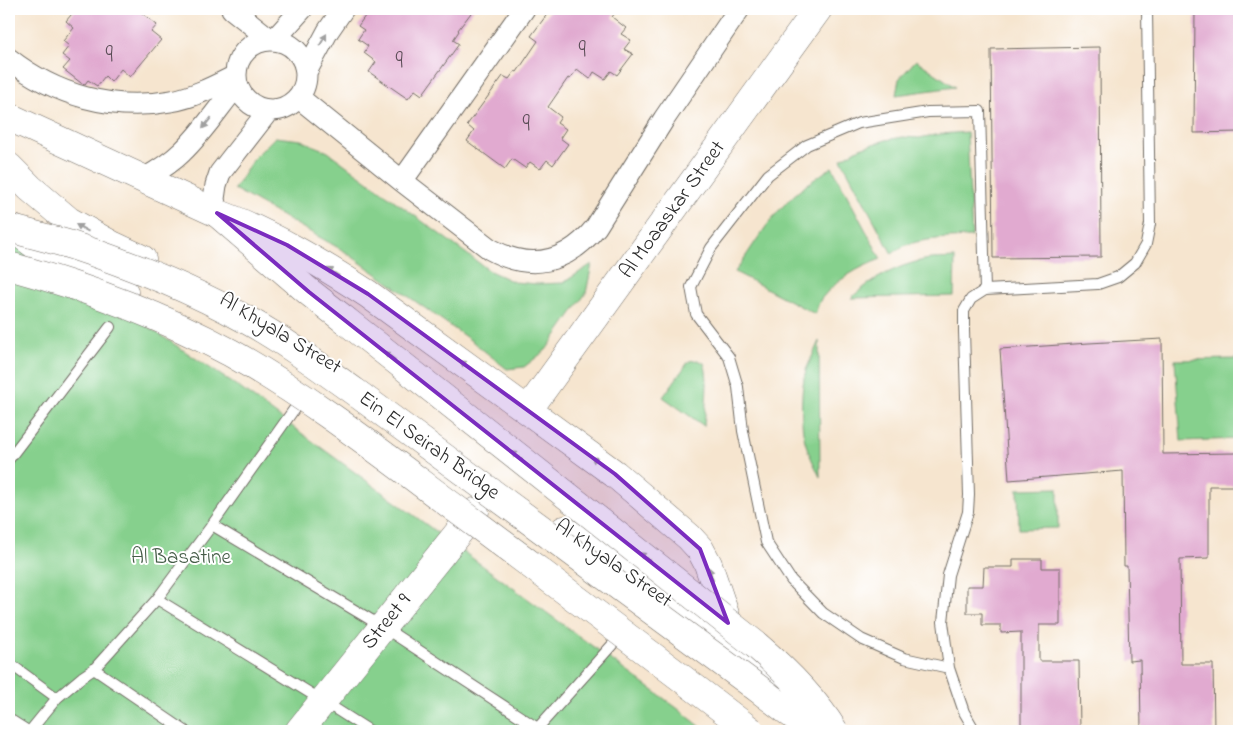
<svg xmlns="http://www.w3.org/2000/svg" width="1248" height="740" font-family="'Indie Flower',sans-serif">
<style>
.green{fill:#86d08d;stroke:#587e5c}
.building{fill:#e1aad0}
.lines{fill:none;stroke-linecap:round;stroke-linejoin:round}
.lane-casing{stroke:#726c64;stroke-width:12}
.street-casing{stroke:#726c64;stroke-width:23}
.secondary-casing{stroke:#726c64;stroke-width:29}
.highway-casing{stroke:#726c64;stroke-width:29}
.lane{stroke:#fff;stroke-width:10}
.street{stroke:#fff;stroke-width:21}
.secondary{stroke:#fff;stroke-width:28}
.highway{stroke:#fff;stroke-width:28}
.highway-bridge-casing{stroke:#726c64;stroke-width:29;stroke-linecap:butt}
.highway-bridge{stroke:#fff;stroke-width:28}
.oneway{fill:#a0a0a0}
.marked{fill:#7b2cbf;fill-opacity:0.2;stroke:#7b2cbf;stroke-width:4;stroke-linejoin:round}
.labels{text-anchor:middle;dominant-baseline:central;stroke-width:4;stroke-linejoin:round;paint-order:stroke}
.number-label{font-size:19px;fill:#584b54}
.street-label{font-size:21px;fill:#2b2b2b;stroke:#fff}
.park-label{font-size:21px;fill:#465d48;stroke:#fff}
</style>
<rect width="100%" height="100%" fill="#fff"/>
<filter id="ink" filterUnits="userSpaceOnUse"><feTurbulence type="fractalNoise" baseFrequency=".02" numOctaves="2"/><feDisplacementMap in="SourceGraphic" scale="10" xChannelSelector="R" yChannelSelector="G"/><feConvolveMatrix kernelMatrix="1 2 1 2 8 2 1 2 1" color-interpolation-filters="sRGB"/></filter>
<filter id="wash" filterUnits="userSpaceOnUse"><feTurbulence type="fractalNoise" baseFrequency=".0096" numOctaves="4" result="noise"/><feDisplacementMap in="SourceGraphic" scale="20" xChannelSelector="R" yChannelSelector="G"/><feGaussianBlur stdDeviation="1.12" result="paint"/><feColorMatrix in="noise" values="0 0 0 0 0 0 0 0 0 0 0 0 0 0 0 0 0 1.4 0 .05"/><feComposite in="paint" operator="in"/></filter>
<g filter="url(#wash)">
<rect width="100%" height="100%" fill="#f6e5cf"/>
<path class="green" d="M916 60 955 87 896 95 899 79Z
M967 132 972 237C951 238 929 238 909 244 903 246 897 250 892 254L841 159 860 148 886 140 903 137 919 138 940 134Z
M275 137 301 140 328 152 490 271 514 282 537 284 563 283 592 264 586 293 546 350 524 367 507 369 473 342 344 251 234 189 255 157Z
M832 167 881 259C859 267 836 280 821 299 818 304 817 309 815 314L735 272C752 248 767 221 789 200 802 187 818 177 832 167Z
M9 234 237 386 677 708 706 731H9Z
M955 258 954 296 851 298C872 279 896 266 924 260 934 258 945 259 955 258Z
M819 341 820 477C814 464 807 451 804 437 800 420 801 386 806 370 810 360 815 351 819 341Z
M1239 359V439L1181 441 1175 360Z
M698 360 704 363C710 378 705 409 704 426L663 397 689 361Z
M1058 488V528L1019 529 1018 489Z"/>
<g id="blocks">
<path class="building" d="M76 9H137L157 25 151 32 161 40 130 77 121 69 111 82 105 76 97 86 88 80 85 84 81 83 63 69 70 61 62 55 69 46 63 41 74 28 66 21Z
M370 9H474L458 30 459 31 453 40 459 44 422 95 415 90 408 99 369 72 376 62 364 53 368 46 358 39 364 30 358 26Z
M551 9H618L612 17 626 28 621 34 631 40 624 49 633 54 617 75 611 71 605 79 594 72 590 79 577 69 570 79 568 78 548 107 561 117 557 123 566 129 560 138 568 144 553 165 547 160 540 169 530 162 525 168 512 159 505 169 467 141 474 131 467 125 503 76 509 79 515 71 517 72 538 41 531 36Z
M1195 9H1239V132L1194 133Z
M1100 47 1101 257 993 258 991 49Z
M1162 339 1163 454 1237 453V486H1209V558L1180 559 1181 664H1213L1214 731H1141L1140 660 1129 661 1127 566H1124L1123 471 1009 480 1000 349 1089 343Z
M1013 559H1042V568H1060V625H1039V661H1079L1080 731H1021V632L1001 633V625H982V613H967V586H983L984 567H1013Z"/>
</g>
</g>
<g filter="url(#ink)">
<use href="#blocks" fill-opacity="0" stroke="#726c64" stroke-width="1"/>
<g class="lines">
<g class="lane-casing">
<path id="lane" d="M9 459 110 327
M212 525 383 627 542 731
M157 599 323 701 370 731
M9 663 57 698
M949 668 904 658 861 639 823 613 791 580 766 542 743 431 738 387 729 357 696 314 691 287 711 248 768 175 807 145 859 123 928 112 980 111 985 290
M94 669 157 599 212 525 302 398
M9 719 28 731
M30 731 57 698 82 677 94 669 185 731
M535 731 621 635
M975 731 964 712 949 668 943 622 948 575 968 512 969 495 964 331V311L971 299 985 290 1098 284 1118 277 1135 263 1146 244 1150 224 1147 9"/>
</g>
<g class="street-casing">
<path id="street" d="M232 9 271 40
M236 75a35 35 0 1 1 70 0a35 35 0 1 1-70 0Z
M274 40 302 9
M9 59C55 95 113 112 171 101 194 97 215 86 235 76
M306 72 328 31 343 9
M298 97 402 181 490 249C531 272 567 263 596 227L664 119 739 9
M144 179C158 171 171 163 182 152 203 132 219 107 237 85
M402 181 524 9
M217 213 214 199 216 185 220 173 269 110"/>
</g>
<g class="secondary-casing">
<path id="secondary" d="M9 117 217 213C271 233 320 263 368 294L615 474 689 537 700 549 708 564 732 635
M9 167 30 188 69 221 112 245 142 259
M14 229 43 251 88 276 124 292
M528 410 818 9
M564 530 738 653 810 713
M299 731 475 512"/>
</g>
<g class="highway-casing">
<path id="highway" d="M217 213 309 292 345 320"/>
</g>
<use href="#lane" class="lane"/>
<use href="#street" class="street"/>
<use href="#secondary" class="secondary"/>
<use href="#highway" class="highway"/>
<g class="highway-bridge-casing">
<path id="highway-bridge" d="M9 228C30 234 51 239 71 245 132 265 191 289 247 320 285 341 320 367 355 392L756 687 814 731
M9 266C85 287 161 315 231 353 317 401 396 465 475 523 567 592 660 661 751 731
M345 320 756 645C785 670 814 698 834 731"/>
</g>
<use href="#highway-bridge" class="highway-bridge"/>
</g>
<defs><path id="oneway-solid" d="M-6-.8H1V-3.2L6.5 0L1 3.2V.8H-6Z" transform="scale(1.25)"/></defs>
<g class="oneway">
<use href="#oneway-solid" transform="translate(323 40) rotate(-60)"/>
<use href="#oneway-solid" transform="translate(207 123) rotate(128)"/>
<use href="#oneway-solid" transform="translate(82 228) rotate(-151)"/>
<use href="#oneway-solid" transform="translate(333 272) rotate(-148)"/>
<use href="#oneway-solid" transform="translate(390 356) rotate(-142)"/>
<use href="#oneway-solid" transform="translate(466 365) rotate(-144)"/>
<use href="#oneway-solid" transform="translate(517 456) rotate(-142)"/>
<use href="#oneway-solid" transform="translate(597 461) rotate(-144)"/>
<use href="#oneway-solid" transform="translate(645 557) rotate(-142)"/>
<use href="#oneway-solid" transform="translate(711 574) rotate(-108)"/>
</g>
</g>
<path class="marked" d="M217 213 287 245 368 294 615 474 700 549 728 623 309 292Z"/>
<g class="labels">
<g class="number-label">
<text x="582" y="45">q</text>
<text x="109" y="50">q</text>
<text x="399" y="56">q</text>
<text x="526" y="119">q</text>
</g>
<g class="street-label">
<text transform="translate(673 210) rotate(-54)">Al Moaaskar Street</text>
<text transform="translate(280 334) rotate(31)">Al Khyala Street</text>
<text transform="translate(429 446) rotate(36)">Ein El Seirah Bridge</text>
<text transform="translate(613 564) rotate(35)">Al Khyala Street</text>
<text transform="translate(387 622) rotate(-51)">Street 9</text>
</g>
<g class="park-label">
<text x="181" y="558">Al Basatine</text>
</g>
</g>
<rect width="1248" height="740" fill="none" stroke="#fff" stroke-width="30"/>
</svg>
